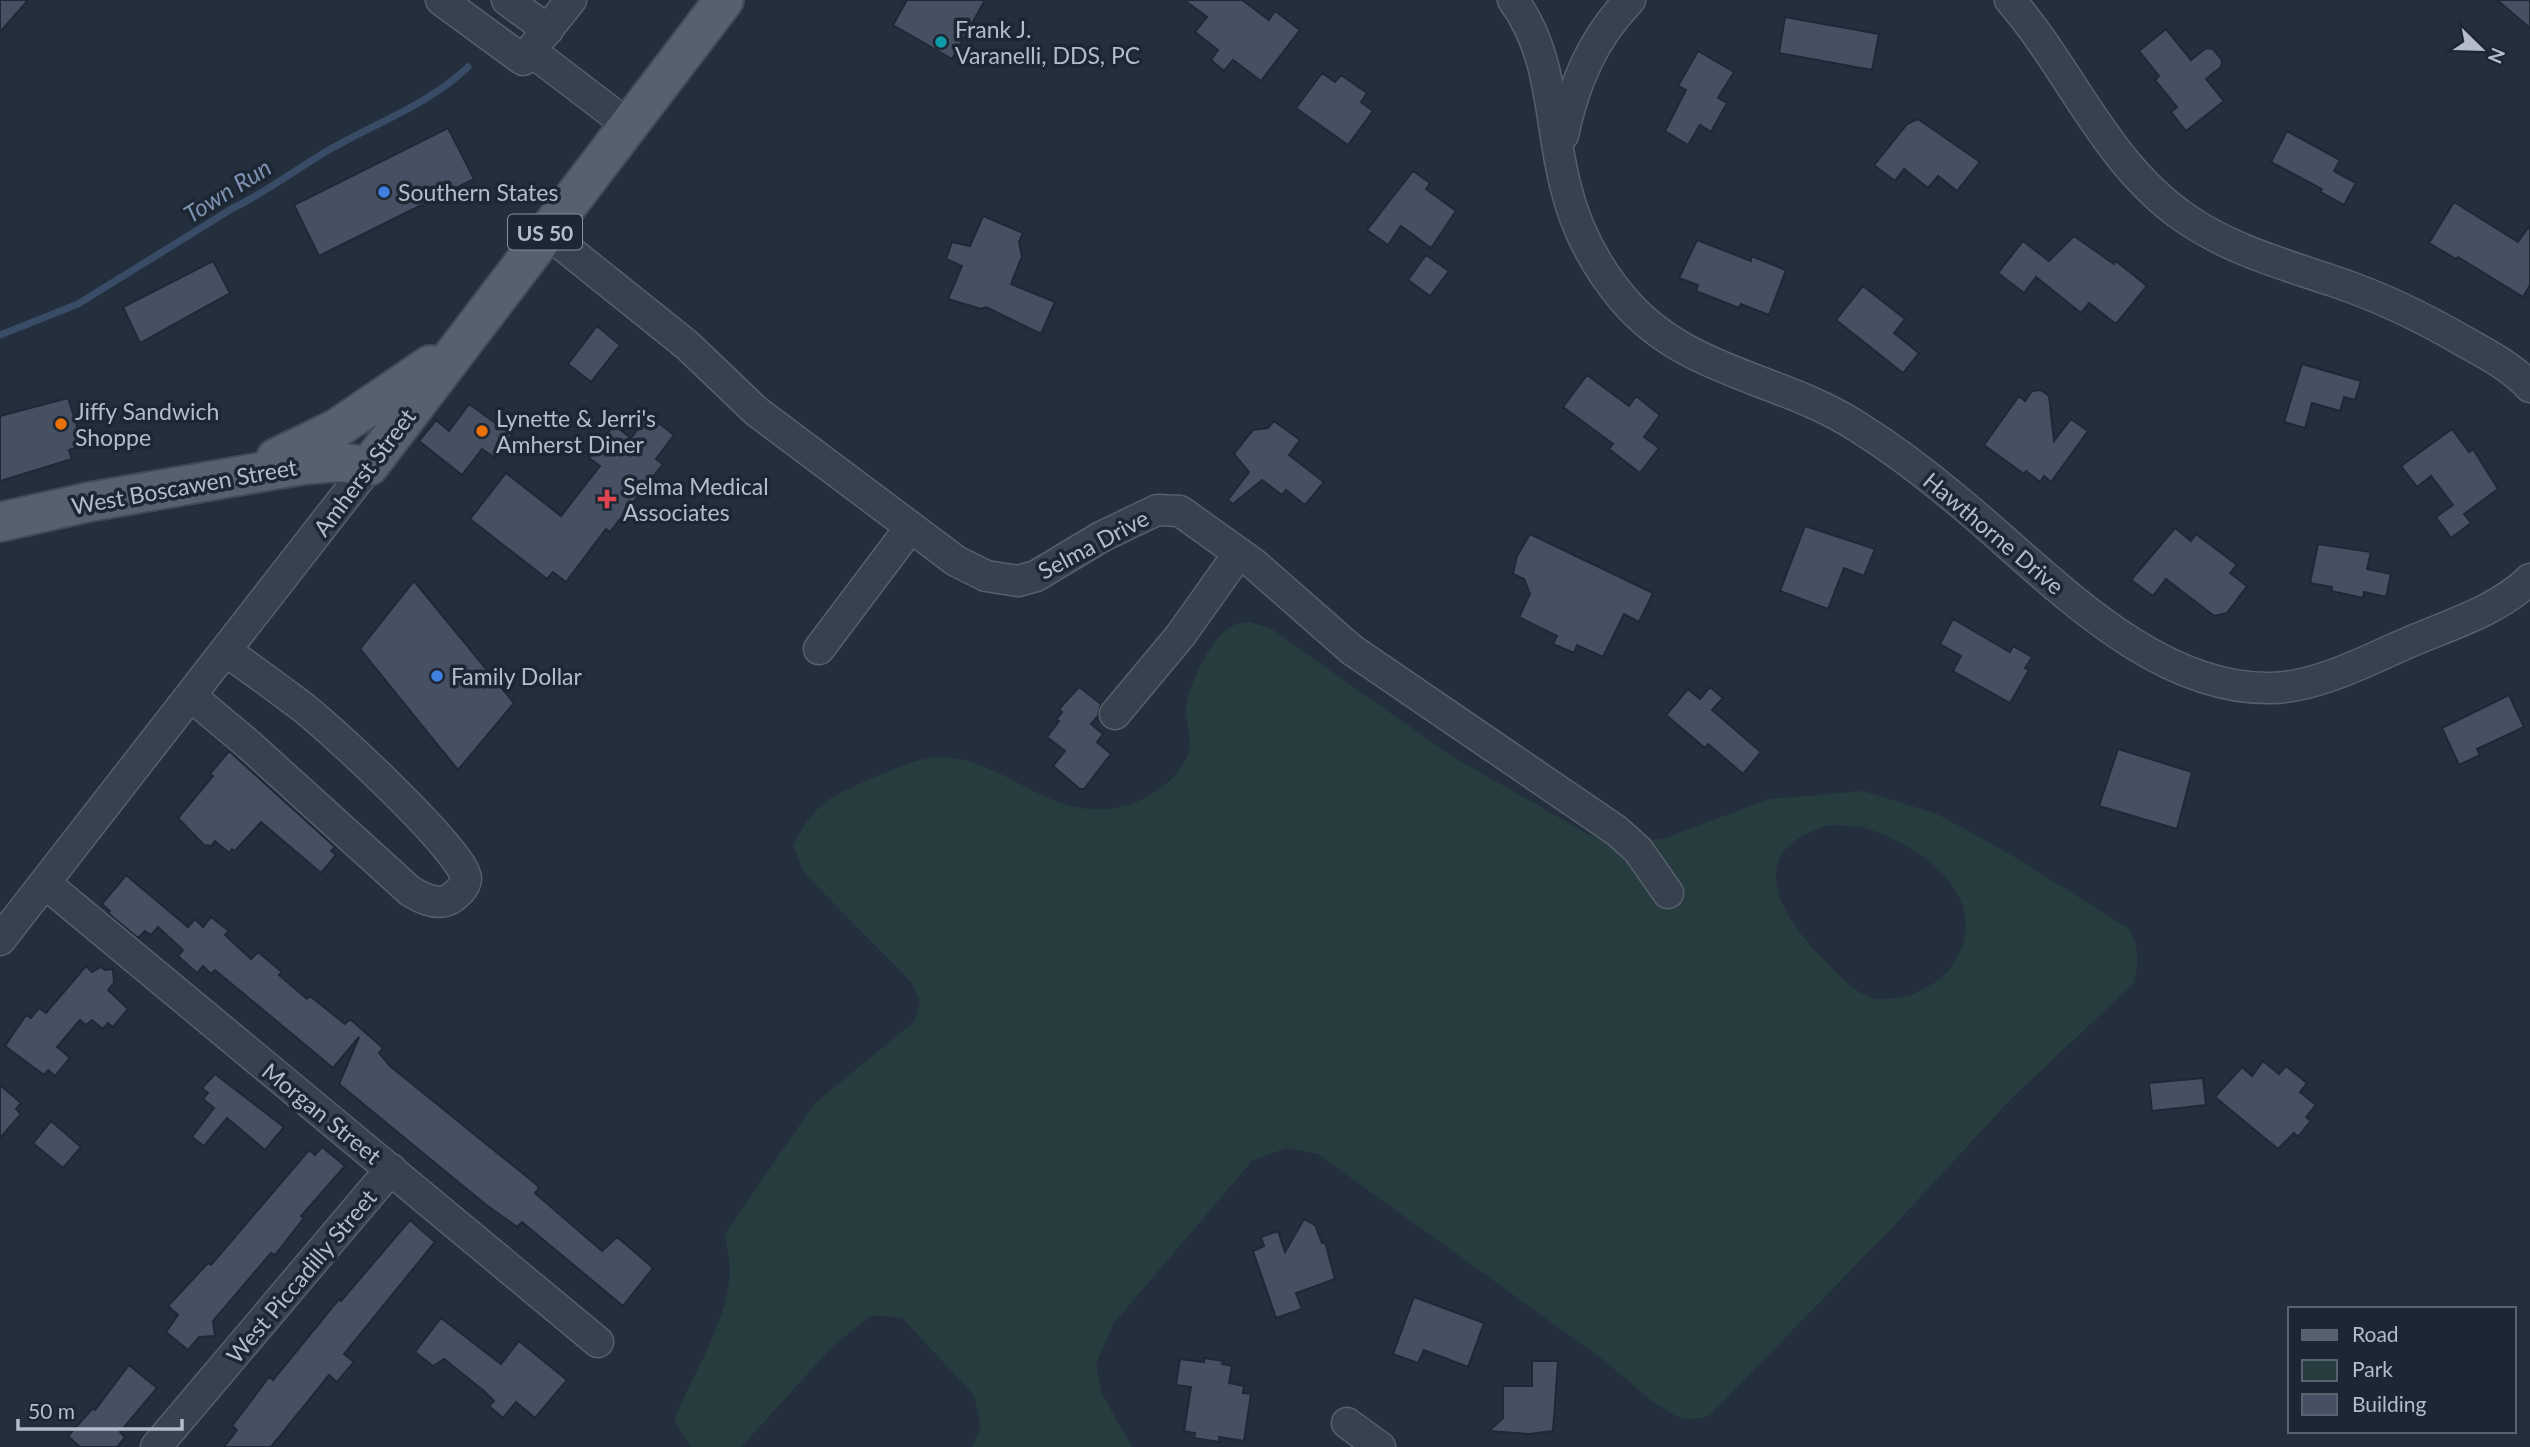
<svg xmlns="http://www.w3.org/2000/svg" width="2530" height="1447" font-family="Lato,sans-serif">
<style>
.green{fill:#263c3f;fill-rule:evenodd}
.lines{fill:none;stroke-linecap:round;stroke-linejoin:round}
.stream{stroke:#394c67;stroke-width:7}
.building{fill:#455162;stroke:#1f2835;stroke-width:2}
.minor-casing{stroke:#565f6c;stroke-width:33}
.major-casing{stroke:#414a57;stroke-width:42}
.minor{stroke:#38414e;stroke-width:30}
.major{stroke:#56606e;stroke-width:38}
.culture-dot{fill:#0f9aa8;stroke:#1d2633;stroke-width:2.5}
.shop-dot{fill:#3f7fe0;stroke:#1d2633;stroke-width:2.5}
.food-dot{fill:#e8710a;stroke:#1d2633;stroke-width:2.5}
.health-dot{fill:#e0444e;stroke:#1d2633;stroke-width:2.5}
.labels{text-anchor:middle;dominant-baseline:central;stroke-width:7;stroke-linejoin:round;paint-order:stroke}
.shield{fill:#1d2633;stroke:#878f9c;stroke-width:2}
.shield-label{font-size:21px;font-weight:bold;fill:#b4bcc9}
.poi-label{font-size:23px;fill:#b4bcc9;stroke:#1d2633;text-anchor:start}
.street-label{font-size:23px;fill:#b4bcc9;stroke:#1d2633}
.water-label{font-size:24px;font-style:italic;fill:#7c92b1;stroke:#1d2633}
</style>
<rect width="100%" height="100%" fill="#242f3e"/>
<path class="green" d="M1249 622 1270 628 1450 755 1588 834 1610 842 1663 839 1769 799 1863 791 1937 814 2008 853 2128 928C2140 947 2139 962 2134 983L2012 1098 1888 1232 1709 1416 1690 1420 1678 1417 1652 1401 1601 1358 1318 1154 1287 1148 1253 1160 1113 1324 1096 1364 1102 1394 1132 1447H972L981 1427 974 1395 902 1318 871 1315 831 1348 741 1447H691L674 1420C693 1373 727 1324 730 1272 730 1260 726 1246 725 1234L814 1104 915 1021 920 1001 912 983 805 874 793 846C814 804 827 798 870 779 895 769 922 754 951 758 1011 765 1053 822 1120 807 1148 801 1189 775 1190 743 1190 731 1185 718 1186 706 1189 684 1210 640 1229 628 1233 624 1243 623 1249 622ZM1831 825C1843 826 1856 825 1868 829 1916 844 1983 889 1962 947 1952 972 1938 983 1915 993 1905 997 1883 1001 1873 998 1854 993 1836 972 1823 959 1777 912 1742 848 1831 825Z"/>
<g class="lines">
<path class="stream" d="M0 335 78 304 233 208C269 191 300 166 334 147 380 121 429 104 468 67"/>
</g>
<path class="building" d="M0 0H28L0 32Z
M907 0H985L952 59 893 25Z
M1184 0H1242L1269 20 1275 11 1300 30 1261 81 1233 60 1224 71 1211 60 1218 50 1195 32 1207 17Z
M2497 0H2530V28Z
M1785 17 1879 34 1872 70 1779 53Z
M2166 29 2191 60 2206 48 2213 49 2222 60 2221 67 2206 79 2224 101 2186 131 2171 112 2177 107 2155 80 2159 76 2139 51Z
M1698 51 1734 72 1718 98 1727 103 1711 132 1700 125 1688 145 1665 131 1686 90 1678 86Z
M1322 73 1335 82 1341 75 1367 93 1361 102 1373 111 1348 145 1296 108Z
M1918 119 1980 162 1957 191 1938 176 1928 188 1904 169 1895 181 1874 165 1907 124Z
M448 128 474 179 319 256 294 205Z
M2287 131 2340 160 2334 171 2356 183 2344 205 2320 192 2322 189 2271 162Z
M1413 171 1430 183 1426 189 1456 211 1431 248 1401 226 1388 245 1367 230Z
M2454 202 2518 242 2530 225V285L2523 297 2458 257 2456 259 2429 243Z
M983 216 1023 233 1019 242 1022 256 1011 284 1055 302 1041 334 986 307 981 309 948 299 962 266 946 259 952 242 970 246Z
M2074 236 2114 264 2116 261 2147 286 2116 324 2089 303 2081 313 2036 277 2024 293 1998 273 2023 241 2049 261Z
M1697 240 1751 261V256L1786 270 1769 315 1741 304 1739 308 1696 291 1698 285 1679 278Z
M1426 255 1449 271 1430 296 1408 280Z
M213 261 230 293 140 343 123 307Z
M1863 286 1905 319 1894 333 1919 353 1903 373 1836 320Z
M597 326 620 345 591 382 568 364Z
M2302 364 2361 381 2355 400 2344 397 2340 411 2312 403 2305 428 2284 422Z
M1587 375 1629 406 1636 396 1660 415 1644 437 1659 448 1640 473 1609 449 1613 444 1563 407Z
M2041 390 2049 396 2054 441 2071 419 2088 431 2051 482 2044 476 2040 482 2026 471 2024 474 1984 445 2019 396 2025 401 2032 391Z
M68 398 83 445 69 450 72 459 0 481V416Z
M469 404 512 435 495 458 482 449 462 475 419 441 436 420 449 431Z
M648 415 674 435 656 459 663 464 610 532 606 529 566 582 553 572 547 579 470 519 506 473 561 516 600 466 589 458 614 425 631 438Z
M1274 421 1300 440 1289 455 1324 482 1305 505 1286 490 1282 495 1262 480 1233 504 1228 500 1249 472 1234 454 1253 430 1268 428Z
M2452 429 2469 452 2473 449 2498 489 2464 514 2471 523 2451 538 2436 517 2453 505 2431 476 2417 487 2401 466Z
M1805 526 1875 549 1864 576 1844 568 1828 609 1780 591Z
M2175 528 2191 541 2196 534 2237 565 2230 573 2247 586 2227 613 2214 616 2166 579 2153 596 2131 580Z
M1530 534 1653 593 1639 622 1624 614 1603 657 1577 645 1574 653 1553 644 1557 636 1519 617 1530 594 1524 579 1513 574 1517 556Z
M2318 544 2371 552 2367 569 2391 574 2386 597 2364 592 2363 598 2331 591 2332 587 2310 583Z
M414 581 514 703 458 770 360 649Z
M1953 619 2010 652 2013 646 2032 657 2025 668 2029 670 2010 703 1953 671 1961 656 1940 644Z
M1079 687 1101 704 1098 716 1091 724 1103 734 1097 742 1111 754 1084 789H1080L1053 766 1065 751 1047 737 1059 721 1056 720 1062 712 1059 709Z
M1710 687 1723 698 1712 710 1761 752 1743 774 1708 744 1705 748 1666 715 1688 689 1700 699Z
M2509 695 2524 727 2477 749 2480 755 2459 765 2442 728Z
M2118 749 2192 772 2177 829 2099 806Z
M229 751 335 847 331 851 336 855 321 873 261 822 235 851 232 849 229 853 215 841 211 846 204 845 178 818 213 776 210 774Z
M126 875 188 927 195 919 203 927 211 917 229 931 225 935 251 959 258 952 282 972 279 975 307 999 310 996 345 1024 350 1019 383 1048 379 1053 390 1066 537 1185 539 1188 535 1193 602 1251 617 1237 630 1248 653 1268 623 1306 522 1222 517 1227 485 1204 339 1084 359 1037 333 1068 215 970 211 974 203 966 197 973 178 956 183 950 158 927 151 935 145 931 138 938 108 913 110 911 102 904Z
M86 966 92 972 101 967 105 970 113 969 114 983 108 990 128 1009 113 1027 108 1023 103 1029 92 1020 86 1025 80 1020 57 1047 70 1058 55 1076 48 1070 44 1075 5 1046 26 1015 31 1018 39 1008 46 1013Z
M2263 1061 2279 1074 2286 1066 2307 1083 2300 1092 2316 1105 2306 1117 2311 1121 2298 1137 2294 1133 2278 1149 2215 1097 2242 1067 2252 1076Z
M215 1074 284 1127 265 1150 227 1118 204 1146 192 1137 214 1108 203 1099 208 1093 202 1088Z
M2203 1078 2206 1105 2152 1111 2149 1083Z
M0 1085 21 1103 16 1109 21 1114 0 1138Z
M51 1121 81 1147 63 1168 33 1143Z
M322 1147 345 1166 301 1216 304 1218 275 1255 271 1253 213 1321 215 1336 199 1337 188 1350 166 1332 178 1315 168 1306 208 1263 211 1265 309 1150 315 1155Z
M1304 1219 1315 1225 1322 1243 1325 1242 1335 1279 1296 1293 1302 1309 1276 1318 1253 1251 1264 1246 1261 1237 1278 1231 1285 1252Z
M410 1220 435 1242 344 1354 354 1362 337 1382 329 1375 271 1447H224L237 1430 232 1426 269 1377 273 1380 339 1299 341 1301Z
M1414 1297 1484 1323 1468 1367 1424 1350 1418 1363 1393 1354Z
M441 1318 501 1364 519 1341 567 1380 535 1418 516 1402 503 1418 489 1406 494 1401 484 1391 444 1359 433 1366 415 1352Z
M1204 1358 1223 1361 1222 1364 1232 1366 1229 1383 1244 1386 1243 1393 1251 1394 1244 1441 1219 1437V1442L1194 1438 1195 1433 1184 1431 1191 1387 1176 1385 1180 1359 1204 1362Z
M1532 1361H1558L1553 1431 1529 1434 1489 1431 1503 1418V1386H1532Z
M129 1365 157 1388 120 1432 125 1437 117 1447H80L68 1436 93 1408 95 1410Z"/>
<g class="lines">
<g class="minor-casing">
<path id="minor" d="M441 0 523 60 571 0
M507 0 548 30
M1513 0C1554 56 1549 121 1565 184 1575 227 1595 266 1624 300 1687 374 1781 377 1858 427 1893 449 1926 474 1958 501 2046 573 2149 690 2271 688 2314 687 2358 665 2396 648 2439 628 2496 613 2530 579
M2010 0C2071 70 2106 164 2185 218 2231 250 2283 264 2336 282 2381 297 2424 318 2465 342 2488 355 2512 367 2530 387
M531 51 628 125
M1563 135C1574 83 1593 38 1630 0
M546 232 687 345 756 411 956 561 986 576 1018 581 1036 576 1101 537 1157 510 1180 511 1254 564 1352 650 1617 831 1638 850 1668 893
M819 649 910 528
M191 696 248 744 410 891C421 898 438 906 450 899 457 894 465 888 466 879 467 854 322 720 296 702 273 685 250 668 226 651
M1115 714 1180 636 1239 553
M46 884 598 1342
M0 940 369 466
M1347 1423 1380 1447
M156 1447 391 1169"/>
</g>
<g class="major-casing">
<path id="major" d="M276 458 336 429 430 365
M0 522 89 502 302 465 335 462 369 466 724 0"/>
</g>
<use href="#minor" class="minor"/>
<use href="#major" class="major"/>
</g>
<circle class="culture-dot" cx="941" cy="42" r="7"/>
<g class="shop-dot">
<circle cx="384" cy="192" r="7"/>
<circle cx="437" cy="676" r="7"/>
</g>
<g class="food-dot">
<circle cx="61" cy="424" r="7"/>
<circle cx="482" cy="431" r="7"/>
</g>
<path class="health-dot" d="M603.5 488.5h7v7h7v7h-7v7h-7v-7h-7v-7h7z"/>
<g class="labels">
<rect class="shield" x="508" y="214.5" width="74" height="35" rx="5"/>
<g class="shield-label">
<text x="545" y="232">US 50</text>
</g>
<g class="poi-label">
<text x="955" y="29">Frank J.<tspan x="955" dy="26">Varanelli, DDS, PC</tspan></text>
<text x="398" y="192">Southern States</text>
<text x="75" y="411">Jiffy Sandwich<tspan x="75" dy="26">Shoppe</tspan></text>
<text x="496" y="418">Lynette &amp; Jerri's<tspan x="496" dy="26">Amherst Diner</tspan></text>
<text x="623" y="486">Selma Medical<tspan x="623" dy="26">Associates</tspan></text>
<text x="451" y="676">Family Dollar</text>
</g>
<g class="street-label">
<text transform="translate(364 472) rotate(-53)">Amherst Street</text>
<text transform="translate(184 486) rotate(-10)">West Boscawen Street</text>
<text transform="translate(1994 533) rotate(40)">Hawthorne Drive</text>
<text transform="translate(1093 544) rotate(-28)">Selma Drive</text>
<text transform="translate(322 1113) rotate(39)">Morgan Street</text>
<text transform="translate(301 1276) rotate(-50)">West Piccadilly Street</text>
</g>
<g class="water-label">
<text transform="translate(227 190) rotate(-32)">Town Run</text>
</g>
</g>
<rect x="2288" y="1307" width="228" height="126" fill="#1d2633" stroke="#59626f" stroke-width="2"/>
<rect x="2302" y="1330" width="35" height="10" fill="#56606e" stroke="#59626f" stroke-width="2"/>
<text x="2352" y="1342" font-size="21" fill="#b4bcc9">Road</text>
<rect x="2302" y="1360" width="35" height="21" fill="#263c3f" stroke="#59626f" stroke-width="2"/>
<text x="2352" y="1377" font-size="21" fill="#b4bcc9">Park</text>
<rect x="2302" y="1394" width="35" height="21" fill="#455162" stroke="#59626f" stroke-width="2"/>
<text x="2352" y="1412" font-size="21" fill="#b4bcc9">Building</text>
<g transform="translate(2481 49) rotate(113)" stroke="#1d2633" stroke-width="5" paint-order="stroke">
<path d="M0-5L12 26L0 18L-12 26Z" fill="#b4bcc9"/>
<text y="-10" font-size="19" font-weight="bold" text-anchor="middle" fill="#b4bcc9">N</text>
</g>
<path d="M18 1419v10h164v-10" fill="none" stroke="#b4bcc9" stroke-width="3.5"/>
<text x="28" y="1419" font-size="21" fill="#b4bcc9" stroke="#1d2633" stroke-width="5" paint-order="stroke">50 m</text>
</svg>
